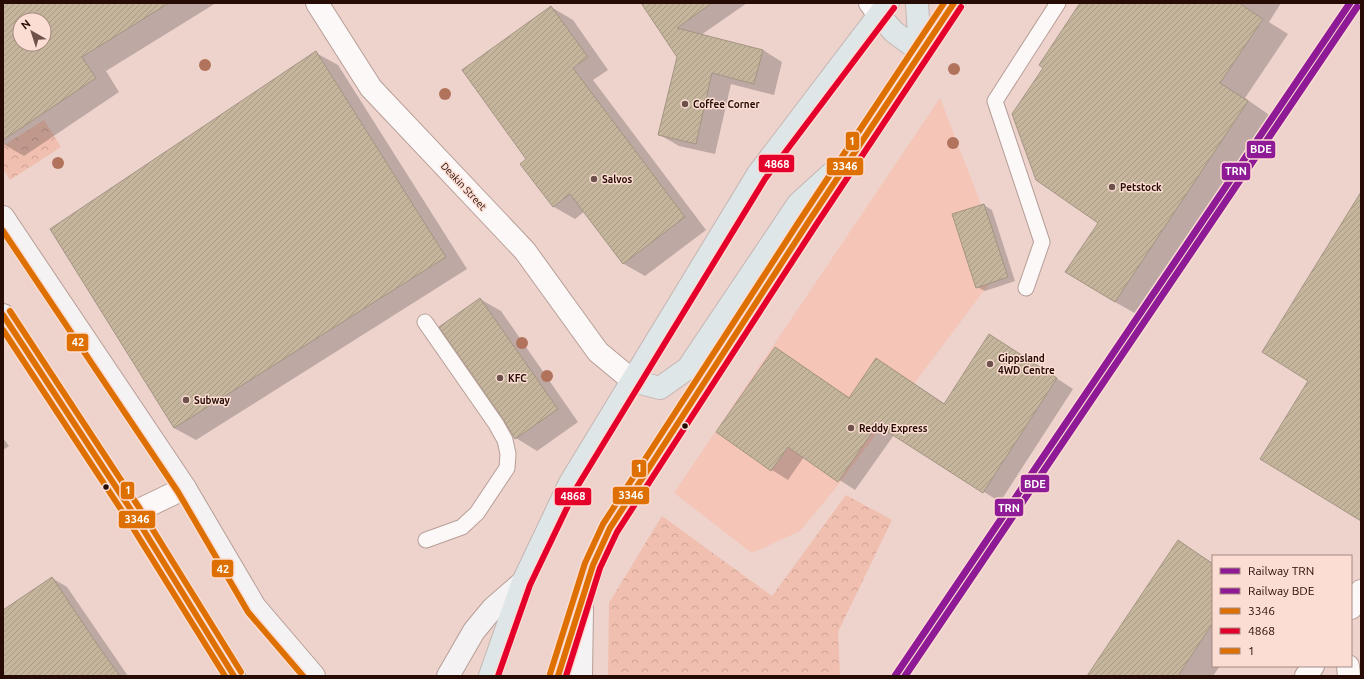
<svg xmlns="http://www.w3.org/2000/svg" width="1364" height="679" font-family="Ubuntu,sans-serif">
  <defs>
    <pattern id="forest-crowns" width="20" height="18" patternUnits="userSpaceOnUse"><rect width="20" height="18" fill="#f0bfaf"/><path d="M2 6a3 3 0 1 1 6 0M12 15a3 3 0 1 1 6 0" fill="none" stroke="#cea395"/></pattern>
    <pattern id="building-hatch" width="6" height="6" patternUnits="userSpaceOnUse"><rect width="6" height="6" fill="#c5b59c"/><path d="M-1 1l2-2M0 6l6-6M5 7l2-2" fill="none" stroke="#a99a85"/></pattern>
  </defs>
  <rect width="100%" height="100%" fill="#edd3cc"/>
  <path fill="#f5c5b7" d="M940 98 1004 264 835 489 800 531 752 553 674 493Z"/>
  <g fill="url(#forest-crowns)">
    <path d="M44 120 61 147 10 180 3 169V146Z"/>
    <path d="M846 495 892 520 838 632 840 676H608L609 603 662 516 772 596Z"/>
  </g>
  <g fill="#0003" fill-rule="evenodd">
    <path d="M3 3H216L106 71 119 92 24 156 3 144ZM20 20H44V44H20Z"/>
    <path d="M642 3H747L701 35 763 50 782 62 774 95 731 84 715 154 679 146 660 135 678 57Z"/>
    <path d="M1080 3H1281L1269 22 1288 34 1245 98 1272 117 1140 316 1115 302 1099 222 1044 67Z"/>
    <path d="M551 7 573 20 608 70 593 80 706 230 645 276 624 264 585 211 575 219 554 207 521 164 528 159Z"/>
    <path d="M316 53 338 65 467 269 196 440 174 428Z"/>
    <path d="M984 205 992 210 1015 281 985 291 977 287Z"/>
    <path d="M480 299 501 311 578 422 537 451 516 438Z"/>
    <path d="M1006 345 1073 389 1000 502 894 435 855 490 804 457 788 480 772 470 776 348 850 398 877 359 945 404Z"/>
    <path d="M3 438 9 446 3 450Z"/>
    <path d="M1178 542 1213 563V666H1220L1213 676H1088Z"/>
    <path d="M52 578 67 587 128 676H3V611Z"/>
  </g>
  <g fill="url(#building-hatch)" stroke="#a49584" fill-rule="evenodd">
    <path d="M3 3H169L82 57 96 78 3 140ZM20 20H44V44H20Z"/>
    <path d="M641 3H712L677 28 763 50 754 84 712 73 696 144 658 135 677 57Z"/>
    <path d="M1080 3H1239L1263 19 1220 83 1248 101 1115 302 1065 272 1098 223 1036 180 1012 114 1043 68 1039 65Z"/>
    <path d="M551 6 588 57 573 68 685 217 623 264 570 194 553 207 520 164 526 159 462 70Z"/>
    <path d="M316 51 446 257 174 428 50 229Z"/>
    <path d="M1361 192V521L1260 459 1308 381 1262 352Z"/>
    <path d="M984 204 1008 277 976 288 952 214Z"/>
    <path d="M480 298 558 409 515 439 503 419 439 327Z"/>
    <path d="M989 334 1057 378 983 493 877 425 838 482 788 447 771 471 716 432 775 347 849 398 876 358 944 404Z"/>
    <path d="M1178 540 1213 564V623L1178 676H1087Z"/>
    <path d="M52 577 99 647 120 676H3V610Z"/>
  </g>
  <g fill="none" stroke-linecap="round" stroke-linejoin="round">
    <g stroke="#b79e97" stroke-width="17">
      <g id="lane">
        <path d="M1026 288 1042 242 995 101 1058 3"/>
        <path d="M425 322 496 424 505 440 508 454 507 468 477 513 462 527 426 540"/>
      </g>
    </g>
    <g stroke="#b79e97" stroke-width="24">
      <g id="street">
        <path d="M317 3 371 88 525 251 598 352 633 381"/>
        <path d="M870 3 879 15"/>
        <path d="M133 513 185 488"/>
        <path d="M1351 608 1361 591"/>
        <path d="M1348 666 1349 676"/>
        <path d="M1306 676 1313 666"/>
      </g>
    </g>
    <g stroke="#b79e97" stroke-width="24">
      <g id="secondary">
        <path d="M3 217 185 488 255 607 314 676"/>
        <path d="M3 315 133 513 234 676"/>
        <path d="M448 676 474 631 493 608 523 582"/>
        <path d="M581 676 582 609"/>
      </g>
    </g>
    <g stroke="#c5b5b2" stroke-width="24">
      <g id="highway">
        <path d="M917 3 920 51"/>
        <path d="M879 15 894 32 920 51"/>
        <path d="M633 381 660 388 688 368 798 204 831 174"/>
        <path d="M490 676 523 582 570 483 758 174 888 3"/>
        <path d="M558 676 593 565 610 528 809 221 954 3"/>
      </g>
    </g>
    <use href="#lane" stroke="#fcf8f7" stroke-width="15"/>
    <use href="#street" stroke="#fcf8f7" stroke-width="22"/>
    <use href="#secondary" stroke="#f4f2f2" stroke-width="22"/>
    <use href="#highway" stroke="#dfe6e8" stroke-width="22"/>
    <g stroke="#fcddd3" stroke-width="9">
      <g id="bus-1">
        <path d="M3 315 133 513 234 676"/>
        <path d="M558 676 593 565 610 528 809 221 954 3"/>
      </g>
    </g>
    <g stroke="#fcddd3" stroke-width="9">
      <g id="bus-2">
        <path d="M498 676 530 585 577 487 765 179 894 8"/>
        <path d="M566 676 600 568 617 532 816 225 961 7"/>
      </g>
    </g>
    <g stroke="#fcddd3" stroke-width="9">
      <g id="bus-3">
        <path d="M10 311 140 509 241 672"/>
        <path d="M550 674 585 563 603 524 802 217 944 3"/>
      </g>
    </g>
    <g stroke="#fcddd3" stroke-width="9">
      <g id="bus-4">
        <path d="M3 231 178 492 248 612 303 676"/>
        <path d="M3 330 126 517 225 676"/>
      </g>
    </g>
    <use href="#bus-1" stroke="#de7001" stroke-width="6"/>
    <use href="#bus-2" stroke="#e4002b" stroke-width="6"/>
    <use href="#bus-3" stroke="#de7001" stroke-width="6"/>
    <use href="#bus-4" stroke="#de7001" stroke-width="6"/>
    <g stroke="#fcddd3" stroke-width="10">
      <path id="rail-1" d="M895 676 1350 3"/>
    </g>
    <g stroke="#fcddd3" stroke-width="10">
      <path id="rail-2" d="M905 676 1357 7"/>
    </g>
    <use href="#rail-1" stroke="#8f1a95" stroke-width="7"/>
    <use href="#rail-2" stroke="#8f1a95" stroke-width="7"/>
  </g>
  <g fill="#b2735c">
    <circle cx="205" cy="65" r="6"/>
    <circle cx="954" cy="69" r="6"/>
    <circle cx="445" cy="94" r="6"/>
    <circle cx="953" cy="143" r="6"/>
    <circle cx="58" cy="163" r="6"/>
    <circle cx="522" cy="343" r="6"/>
    <circle cx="547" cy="376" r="6"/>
  </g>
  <g fill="#6c524b" stroke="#fcddd3" stroke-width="1.5">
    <circle cx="685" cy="104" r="4"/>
    <circle cx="594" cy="179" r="4"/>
    <circle cx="1112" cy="187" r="4"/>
    <circle cx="990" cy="364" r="4"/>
    <circle cx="500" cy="378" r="4"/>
    <circle cx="186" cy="400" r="4"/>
    <circle cx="851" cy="428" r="4"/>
  </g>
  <g fill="#260c05" stroke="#fcddd3" stroke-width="1.5">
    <circle cx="685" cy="426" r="3.5"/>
    <circle cx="106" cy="487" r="3.5"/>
  </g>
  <g text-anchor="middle" stroke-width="3" stroke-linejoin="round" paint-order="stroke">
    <g font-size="10" font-weight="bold" fill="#260c05" stroke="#fcddd3" text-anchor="start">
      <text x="693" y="108">Coffee Corner</text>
      <text x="602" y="183">Salvos</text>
      <text x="1120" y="191">Petstock</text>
      <text x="998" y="362">Gippsland<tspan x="998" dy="12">4WD Centre</tspan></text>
      <text x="508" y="382">KFC</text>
      <text x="194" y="404">Subway</text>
      <text x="859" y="432">Reddy Express</text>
    </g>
    <g font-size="10" fill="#260c05" stroke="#fcddd3">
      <text transform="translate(464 186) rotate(47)" y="4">Deakin Street</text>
    </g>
  </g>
  <g stroke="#fcddd3" stroke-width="1.5">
    <rect x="845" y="131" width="15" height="20" rx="4" fill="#de7001"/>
    <rect x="1246" y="140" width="30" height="19" rx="4" fill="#8f1a95"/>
    <rect x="758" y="154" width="37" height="19" rx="4" fill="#e4002b"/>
    <rect x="826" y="157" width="38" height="19" rx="4" fill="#de7001"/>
    <rect x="1221" y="162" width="30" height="19" rx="4" fill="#8f1a95"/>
    <rect x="66" y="333" width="23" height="19" rx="4" fill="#de7001"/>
    <rect x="631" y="459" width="16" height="19" rx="4" fill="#de7001"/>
    <rect x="1020" y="474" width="30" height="19" rx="4" fill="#8f1a95"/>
    <rect x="120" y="481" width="15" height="19" rx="4" fill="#de7001"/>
    <rect x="612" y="486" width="38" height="19" rx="4" fill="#de7001"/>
    <rect x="554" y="487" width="38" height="19" rx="4" fill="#e4002b"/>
    <rect x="994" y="498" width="30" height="19" rx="4" fill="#8f1a95"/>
    <rect x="118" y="510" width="38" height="19" rx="4" fill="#de7001"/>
    <rect x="211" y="559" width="23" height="19" rx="4" fill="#de7001"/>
  </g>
  <g font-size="11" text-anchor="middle" font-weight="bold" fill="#fff">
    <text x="852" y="145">1</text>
    <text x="1261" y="153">BDE</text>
    <text x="777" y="168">4868</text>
    <text x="845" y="170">3346</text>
    <text x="1236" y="175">TRN</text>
    <text x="78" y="346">42</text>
    <text x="639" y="472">1</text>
    <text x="1035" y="488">BDE</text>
    <text x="128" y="494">1</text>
    <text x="631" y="499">3346</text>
    <text x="573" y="500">4868</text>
    <text x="1009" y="512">TRN</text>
    <text x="137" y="523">3346</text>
    <text x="223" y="573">42</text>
  </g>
  <rect width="1364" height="679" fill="none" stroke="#260c05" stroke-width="8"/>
  <rect x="1212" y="555" width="140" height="112" fill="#fcddd3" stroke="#a68981"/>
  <rect x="1220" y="568" width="20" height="6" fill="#8f1a95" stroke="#a68981"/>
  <text x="1248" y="575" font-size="12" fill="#260c05">Railway TRN</text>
  <rect x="1220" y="588" width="20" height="6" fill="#8f1a95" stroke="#a68981"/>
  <text x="1248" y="595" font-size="12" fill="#260c05">Railway BDE</text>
  <rect x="1220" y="608" width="20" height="6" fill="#de7001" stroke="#a68981"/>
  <text x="1248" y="615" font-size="12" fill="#260c05">3346</text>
  <rect x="1220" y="628" width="20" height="6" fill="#e4002b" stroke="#a68981"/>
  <text x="1248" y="635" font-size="12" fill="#260c05">4868</text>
  <rect x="1220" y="648" width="20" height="6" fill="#de7001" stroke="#a68981"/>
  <text x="1248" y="655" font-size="12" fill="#260c05">1</text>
  <g transform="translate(32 32) rotate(321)"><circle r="19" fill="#fcddd3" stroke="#a68981"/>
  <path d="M0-3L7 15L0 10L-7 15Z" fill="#6c524b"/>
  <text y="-6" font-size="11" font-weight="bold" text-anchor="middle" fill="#260c05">N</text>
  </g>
</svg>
